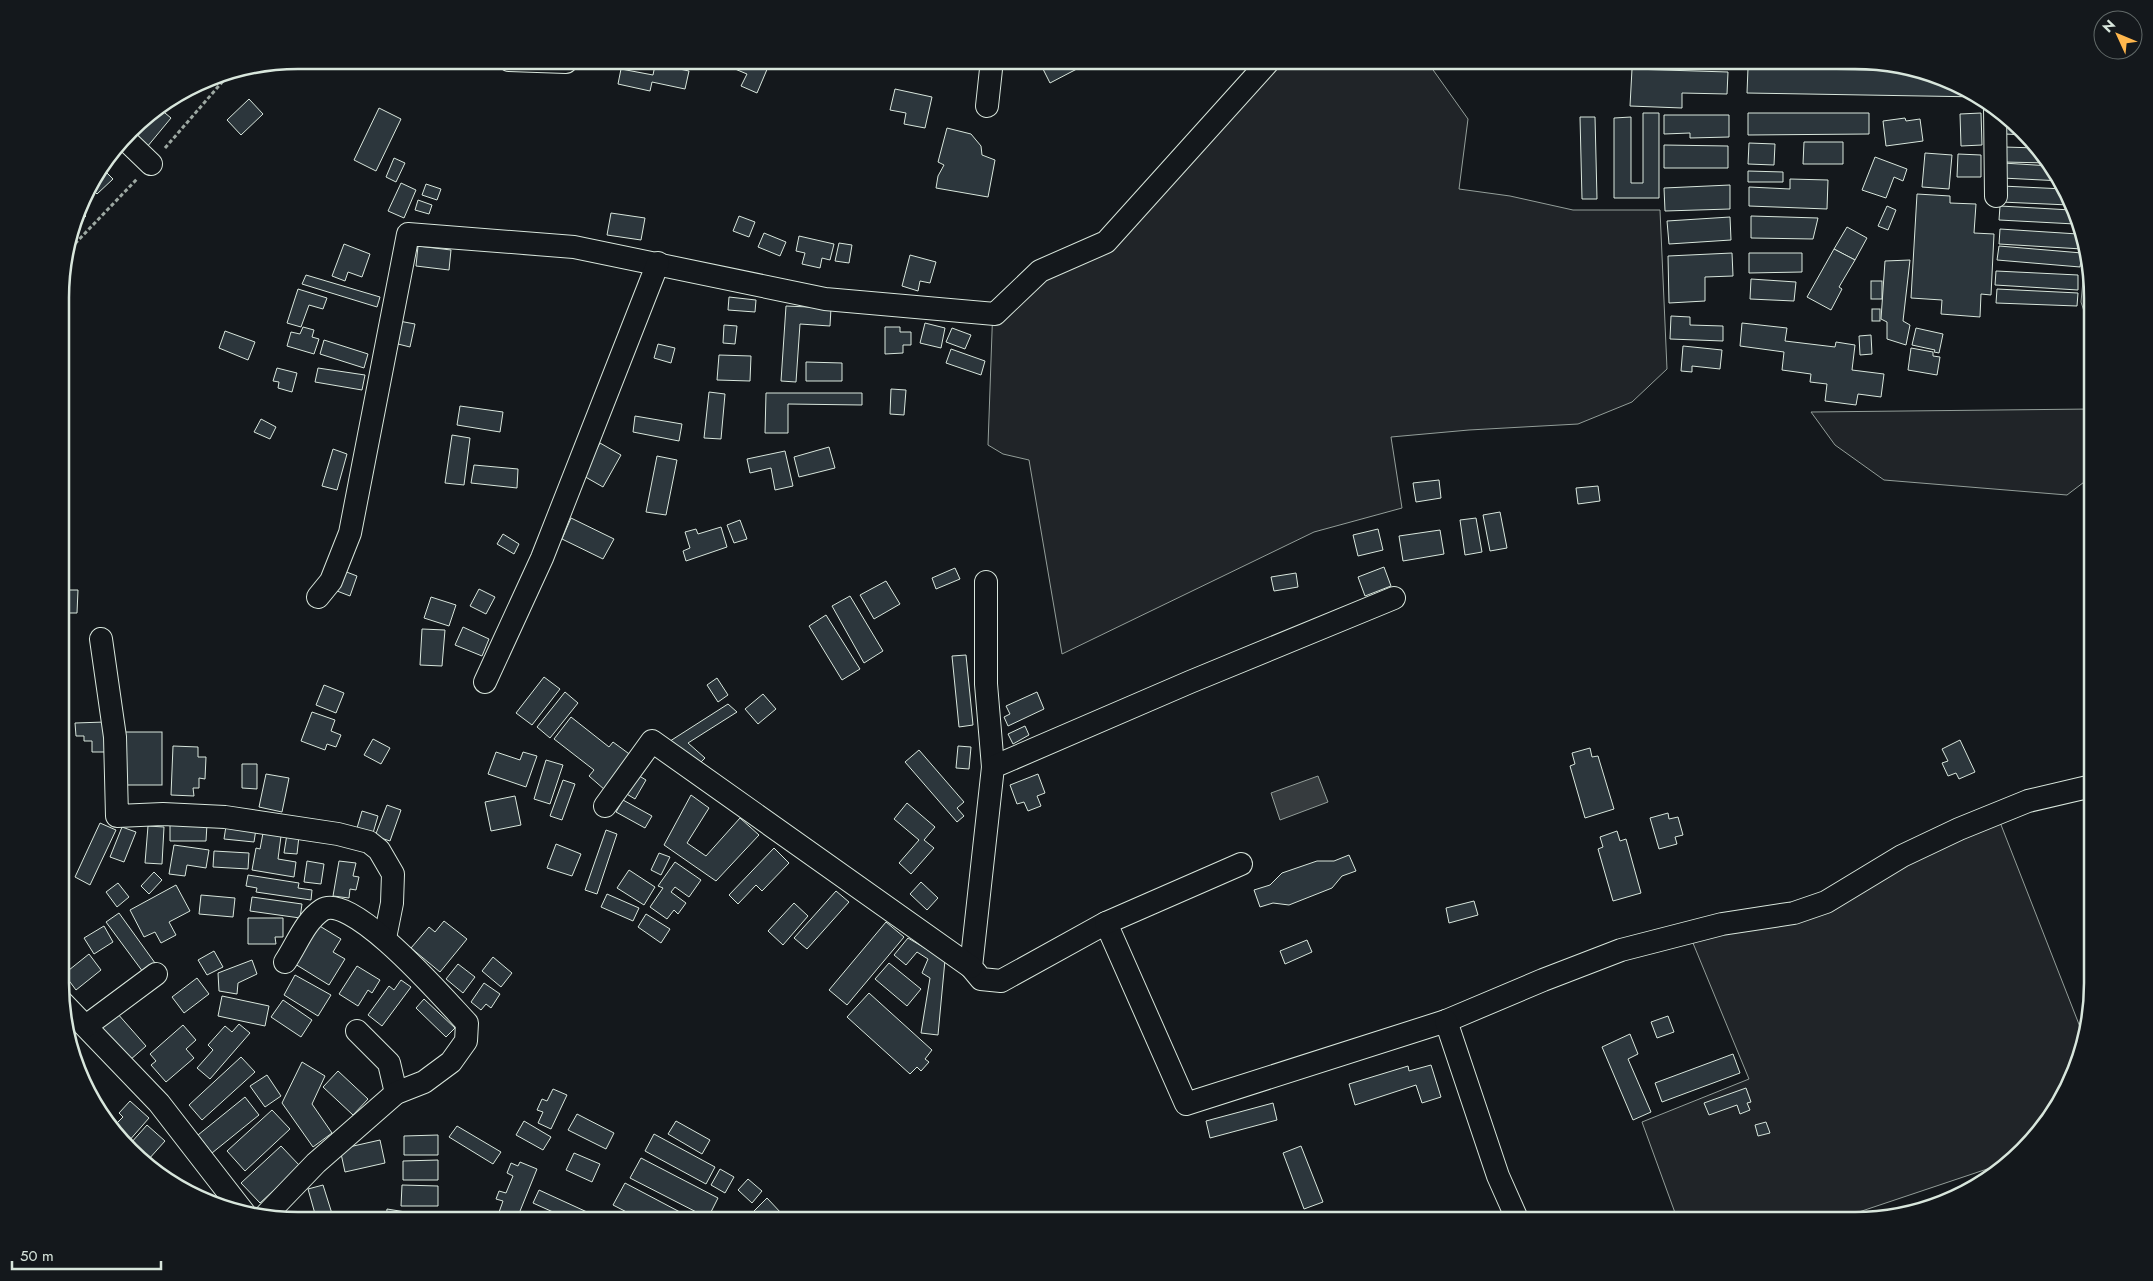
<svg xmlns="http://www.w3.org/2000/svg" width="2153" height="1281" font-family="Jost,sans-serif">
  <rect width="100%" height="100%" fill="#14181c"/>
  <g fill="#202428" stroke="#939e99">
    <path d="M1265 60H1426L1468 119 1459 189 1510 196 1573 210H1660L1667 369 1632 402 1578 424 1469 430 1391 437 1402 508 1314 532 1062 654 1029 460 1003 454 988 445 993 304 1103 235Z"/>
    <path d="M2085 259 2092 282V336L2081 302Z"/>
    <path d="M2092 409V476L2067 495 1884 480 1835 445 1811 412Z"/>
    <path d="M1996 812 2082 1032 2061 1103 2023 1152 2011 1161 1832 1221H1678L1642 1122 1749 1079 1688 931 1796 910Z"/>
  </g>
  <path fill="#363b3e" stroke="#939e99" d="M1318 776 1328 802 1280 820 1271 793Z"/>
  <g fill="#2c363c" stroke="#d8e6dc">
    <path d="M656 60 671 61 670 67 689 71 685 89 652 82 650 91 618 84 621 69 653 75Z"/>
    <path d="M739 60H771L757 93 741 86 747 74 735 69Z"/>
    <path d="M866 60H909L907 69Z"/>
    <path d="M1050 60H1094L1050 83 1041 65Z"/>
    <path d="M1465 60H1493L1491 63Z"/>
    <path d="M1503 60H1528L1514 65Z"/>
    <path d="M1626 60H1653V64H1625Z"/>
    <rect x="1663" y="60" width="65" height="2"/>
    <path d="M1833 60H1849V63Z"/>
    <path d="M1748 68 1924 71 1975 92 1981 97 1747 93Z"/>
    <path d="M1632 69 1728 72 1727 94 1682 93V108L1630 106Z"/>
    <path d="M895 89 932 97 925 128 904 124 906 113 890 110Z"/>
    <path d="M249 99 263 114 241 135 227 120Z"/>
    <path d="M159 108 171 118 147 147 130 133 143 118Z"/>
    <path d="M379 108 401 119 376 171 354 160Z"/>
    <path d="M1643 113H1659V198H1614V118L1631 117V183H1643Z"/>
    <path d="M1748 113H1869V134L1748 135Z"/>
    <path d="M1981 113 1982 145 1961 146 1960 114Z"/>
    <path d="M1664 115H1729V137L1690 138V133L1664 134Z"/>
    <path d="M1580 117H1595L1597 199H1582Z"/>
    <path d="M1905 118 1906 121 1920 119 1923 141 1886 146 1883 121Z"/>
    <path d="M2005 118H2009L2028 135 2004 134Z"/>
    <path d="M947 128 971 134 981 146 982 155 995 160 988 197 936 188 938 176 944 165 938 162Z"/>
    <path d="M1804 142H1843V164H1803Z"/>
    <path d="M1749 143 1775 144 1774 165 1748 164Z"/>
    <path d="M1664 145 1728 146V168H1664Z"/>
    <path d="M2004 147 2037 148 2049 163 2003 162Z"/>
    <path d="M1925 153 1952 155 1949 189 1922 187Z"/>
    <path d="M1958 154 1981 155V177H1957Z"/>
    <path d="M1875 157 1907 169 1903 181 1894 177 1886 198 1862 190Z"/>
    <path d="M394 158 405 163 396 182 386 177Z"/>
    <path d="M2003 163 2051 166 2062 181 2002 178Z"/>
    <path d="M103 169 113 179 97 194 89 186Z"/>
    <path d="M1748 171 1783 172V182H1748Z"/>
    <path d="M1790 179 1828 180 1827 209 1749 206V187L1790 189Z"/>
    <path d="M401 183 416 190 404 218 388 211Z"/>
    <path d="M426 184 441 189 437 200 422 195Z"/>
    <path d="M1730 185V209L1665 211 1664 188Z"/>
    <path d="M2002 186 2064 189 2069 205 2001 202Z"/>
    <path d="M1917 194 1950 196V203L1976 204 1974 233 1994 234 1991 295 1981 294 1980 317 1941 314 1942 300 1911 298Z"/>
    <path d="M418 200 432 205 429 214 415 210Z"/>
    <path d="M1887 206 1896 210 1888 230 1878 226Z"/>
    <path d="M2000 206 2071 210 2075 224 1999 220Z"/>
    <path d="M79 209 86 216 75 227H74Z"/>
    <path d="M611 213 645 218 641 240 607 235Z"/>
    <path d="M739 216 755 222 749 237 733 231Z"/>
    <path d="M1751 216 1818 218 1813 239 1751 238Z"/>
    <path d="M1730 217 1731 240 1669 244 1667 221Z"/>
    <path d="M1847 227 1867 238 1855 260 1834 249Z"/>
    <path d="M2000 229 2078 234 2082 249 1999 244Z"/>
    <path d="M764 233 786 242 780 256 758 247Z"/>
    <path d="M799 236 834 244 830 260 822 258 820 268 802 264 805 253 796 251Z"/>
    <path d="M839 243 852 245 849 263 835 261Z"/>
    <path d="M344 244 370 254 362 277 348 272 345 281 332 276Z"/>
    <path d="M418 246 451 250 449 270 416 266Z"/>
    <path d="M1999 246 2082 253 2080 267 1997 260Z"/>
    <path d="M1834 249 1855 260 1839 287 1842 289 1831 310 1807 297Z"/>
    <path d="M1732 253 1733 276 1705 277V301L1669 303 1668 256Z"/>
    <path d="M1749 253H1802V272L1749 273Z"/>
    <path d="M910 255 936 262 930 283 920 281 918 291 902 286Z"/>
    <path d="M1910 260 1903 321 1910 325 1906 345 1887 339V322L1881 319 1885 261Z"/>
    <path d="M1996 271 2078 275V290L1995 285Z"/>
    <path d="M306 275 380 297 377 307 302 284Z"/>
    <path d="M1751 279 1796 282 1794 301 1750 299Z"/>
    <rect x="1871" y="281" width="11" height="18"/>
    <path d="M298 289 327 298 323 309 309 305 301 327 287 323Z"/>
    <path d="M1997 289 2078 293 2077 306 1996 303Z"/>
    <path d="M729 297 756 300 755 312 728 310Z"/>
    <path d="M786 306 831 308 830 326 800 324 796 382 781 381Z"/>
    <rect x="1872" y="309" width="8" height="12"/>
    <path d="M1671 316 1690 317V325L1723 326V341L1670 339Z"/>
    <path d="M399 321 415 324 410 347 394 343Z"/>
    <path d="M925 323 945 328 941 348 920 343Z"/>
    <path d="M1742 323 1787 328 1785 341 1835 347 1836 342 1855 345 1852 370 1884 374 1881 397 1858 394 1856 405 1825 401 1827 384 1810 382 1811 374 1782 370 1784 352 1740 346Z"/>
    <path d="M724 325 737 326 735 344 723 343Z"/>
    <path d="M303 327 314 330 312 337 319 339 314 354 287 346 291 332 300 334Z"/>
    <path d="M885 327H900V332H911V345H903V353L885 354Z"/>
    <path d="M952 328 971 335 965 349 946 342Z"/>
    <path d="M1916 328 1943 334 1939 353 1934 352 1935 350 1912 345Z"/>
    <path d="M225 331 255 342 248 360 219 348Z"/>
    <path d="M1871 335 1872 354 1860 355 1859 336Z"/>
    <path d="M324 340 368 354 364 368 320 354Z"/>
    <path d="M658 344 675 348 671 363 654 358Z"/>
    <path d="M1683 346 1722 350 1720 369 1692 366V372L1681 371Z"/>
    <path d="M1911 348 1933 352V356L1940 357 1937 375 1908 370Z"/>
    <path d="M951 349 985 361 981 375 946 363Z"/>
    <path d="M719 355 751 356 750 381 717 380Z"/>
    <path d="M806 362 842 363V381H806Z"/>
    <path d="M277 368 297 373 292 392 278 388 279 382 273 381Z"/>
    <path d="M318 368 365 375 362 390 315 382Z"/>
    <path d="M891 389 906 390 904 415 890 414Z"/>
    <path d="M709 392 725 394 721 439 704 438Z"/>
    <path d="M766 393H862V405L788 404V433H765Z"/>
    <path d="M460 406 503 412 500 432 457 425Z"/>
    <path d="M635 416 682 424 679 441 633 432Z"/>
    <path d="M261 419 276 427 270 439 254 432Z"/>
    <path d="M452 435 470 438 464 485 445 483Z"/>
    <path d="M600 443 621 455 603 487 582 475Z"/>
    <path d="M829 447 835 468 799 477 794 457Z"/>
    <path d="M333 449 347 454 337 490 322 486Z"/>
    <path d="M785 451 793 486 775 490 771 468 750 473 747 459Z"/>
    <path d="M657 456 677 460 666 515 646 512Z"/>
    <path d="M474 465 518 469 517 488 471 483Z"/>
    <path d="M1439 480 1441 498 1416 502 1413 483Z"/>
    <path d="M1598 486 1600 501 1578 504 1576 488Z"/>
    <path d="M1500 512 1507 548 1490 551 1483 515Z"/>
    <path d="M571 518 614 539 603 559 562 539Z"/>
    <path d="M1476 518 1482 552 1465 555 1460 520Z"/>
    <path d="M740 520 747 539 734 543 727 525Z"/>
    <path d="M721 527 727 547 686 561 683 551 690 548 685 532 696 529 698 534Z"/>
    <path d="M1378 529 1383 550 1358 556 1353 535Z"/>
    <path d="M1440 530 1444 554 1403 561 1399 536Z"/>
    <path d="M503 534 519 544 514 554 497 544Z"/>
    <path d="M1384 567 1391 586 1365 596 1358 577Z"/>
    <path d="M955 568 960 579 936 589 932 578Z"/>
    <path d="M344 571 357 576 350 596 337 591Z"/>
    <path d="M1296 573 1298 587 1274 591 1271 577Z"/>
    <path d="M886 581 900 604 874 619 860 595Z"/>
    <path d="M479 589 495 597 486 614 470 606Z"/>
    <path d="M62 590H78L77 613H62Z"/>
    <path d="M850 596 883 651 864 663 832 606Z"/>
    <path d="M431 597 456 605 449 626 424 618Z"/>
    <path d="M826 615 860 669 842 680 809 626Z"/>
    <path d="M463 627 489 639 482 656 455 645Z"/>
    <path d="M422 629 445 630 442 666 420 665Z"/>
    <path d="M966 655 973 725 959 727 952 656Z"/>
    <path d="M544 677 560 689 532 725 516 713Z"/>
    <path d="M717 678 728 695 718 702 707 685Z"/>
    <path d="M324 685 344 693 336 713 316 705Z"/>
    <path d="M565 692 578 703 550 738 537 727Z"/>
    <path d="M1037 692 1044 709 1008 726 1004 717 1010 714 1006 706Z"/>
    <path d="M763 694 776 709 758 724 745 709Z"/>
    <path d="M728 704 737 712 688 743 705 758 696 767 667 743Z"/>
    <path d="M312 712 335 720 331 731 341 735 336 747 327 744 325 750 301 741Z"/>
    <path d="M571 717 609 747 613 742 632 756 605 790 589 776 594 770 554 739Z"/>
    <path d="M105 722 107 752H92V741H84V736H76L75 723Z"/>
    <path d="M1025 726 1029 735 1013 744 1008 734Z"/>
    <rect x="125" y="732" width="37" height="53"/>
    <path d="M373 739 390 748 381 764 364 755Z"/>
    <path d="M1960 740 1975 772 1959 779 1956 773 1948 776 1942 763 1948 761 1942 749Z"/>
    <path d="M173 746 198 747V757H206L205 779 199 778V788H193L194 796 171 795Z"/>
    <path d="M958 746 971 747 969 769 956 768Z"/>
    <path d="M1590 748 1592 757 1598 756 1614 809 1585 818 1570 766 1575 764 1572 753Z"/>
    <path d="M919 750 964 802 957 808 964 816 957 822 905 762Z"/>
    <path d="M496 752 520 760 523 752 537 756 526 787 488 774Z"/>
    <path d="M546 760 563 765 550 804 534 799Z"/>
    <path d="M242 764H257V789L242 788Z"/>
    <path d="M266 774 289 778 282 812 259 807Z"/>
    <path d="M636 774 646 780 635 799 625 793Z"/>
    <path d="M1038 774 1045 793 1037 796 1041 806 1028 811 1024 802 1017 804 1010 785Z"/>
    <path d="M563 780 575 784 562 820 550 816Z"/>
    <path d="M691 795 709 808 687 843 706 856 740 818 759 835 716 881 664 845Z"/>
    <path d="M515 796 521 825 491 831 485 802Z"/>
    <path d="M623 800 652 816 645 828 616 812Z"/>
    <path d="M907 803 935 827 924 840 934 848 911 874 899 863 919 840 894 819Z"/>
    <path d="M387 805 401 810 390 841 375 836Z"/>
    <path d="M362 811 378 816 373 833 357 828Z"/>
    <path d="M1668 813 1669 819 1678 817 1683 835 1675 837 1677 844 1659 849 1650 818Z"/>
    <path d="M100 823 116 830 90 885 75 877Z"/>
    <path d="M170 824H207L206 841H170Z"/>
    <path d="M148 826 164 827 162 864 145 863Z"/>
    <path d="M226 826 256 829 254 842 224 839Z"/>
    <path d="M122 827 136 832 124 862 110 857Z"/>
    <path d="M606 830 617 834 597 894 585 890Z"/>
    <path d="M1617 831 1620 841 1626 839 1641 893 1613 901 1598 849 1603 847 1600 837Z"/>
    <path d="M263 833 281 836 278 859 296 862 294 877 252 870 256 848 260 849Z"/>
    <path d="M287 834 299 836 297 854 284 853Z"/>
    <path d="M556 844 581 854 572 876 547 868Z"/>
    <path d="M174 845 209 850 206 868 187 865 185 876 169 874Z"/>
    <path d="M774 848 789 863 762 891 756 885 738 904 729 895Z"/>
    <path d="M214 851 249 853 248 869 213 867Z"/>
    <path d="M659 853 670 857 661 875 651 870Z"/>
    <path d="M1349 855 1356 871 1342 876 1332 888 1289 905 1273 903 1260 907 1254 890 1270 885 1282 873 1317 861H1334Z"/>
    <path d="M307 861 324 864 321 884 304 882Z"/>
    <path d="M339 861 356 863 353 876 359 877 356 890 350 889 349 898 333 896Z"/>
    <path d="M675 862 701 880 689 897 675 887 671 892 686 903 678 914 674 910 667 919 650 907 663 888 658 886Z"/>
    <path d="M629 870 655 887 644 905 617 888Z"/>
    <path d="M154 872 162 880 149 894 141 886Z"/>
    <path d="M248 875 299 883 298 888 312 890 311 900 256 892 257 888 246 886Z"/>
    <path d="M921 882 938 898 927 910 910 894Z"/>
    <path d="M118 883 129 897 117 907 106 892Z"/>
    <path d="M176 885 190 911 169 922 176 935 161 943 155 932 144 937 130 910Z"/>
    <path d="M836 891 849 902 807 949 794 938Z"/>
    <path d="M607 894 639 908 633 921 601 907Z"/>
    <path d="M201 895 235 898 233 917 199 914Z"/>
    <path d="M252 897 302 904 300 918 250 911Z"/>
    <path d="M1474 901 1478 915 1449 923 1446 908Z"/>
    <path d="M794 903 808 916 783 945 768 931Z"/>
    <path d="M119 913 155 963 143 972 106 922Z"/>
    <path d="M646 914 670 929 661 943 638 927Z"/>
    <path d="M248 918H283V937H275L276 944H248Z"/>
    <path d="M444 921 467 939 440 972 411 948 429 927 435 932Z"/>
    <path d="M886 922 904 937 847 1005 829 990Z"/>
    <path d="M318 925 341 939 333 952 345 959 329 985 295 964Z"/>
    <path d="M104 926 113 942 94 954 84 938Z"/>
    <path d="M908 938 945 960 938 1035 921 1033 930 978 922 973 928 959 917 952 906 965 894 955Z"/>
    <path d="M1307 940 1312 952 1285 964 1280 951Z"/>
    <path d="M214 951 223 967 207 975 198 960Z"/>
    <path d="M89 954 101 970 76 990 64 974Z"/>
    <path d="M493 957 512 973 501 987 482 971Z"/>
    <path d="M252 960 257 974 238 983 237 994 219 991 218 973Z"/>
    <path d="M889 963 921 989 907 1006 875 979Z"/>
    <path d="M458 964 475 977 463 993 446 979Z"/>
    <path d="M357 966 380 980 372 993 368 990 358 1006 339 994Z"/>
    <path d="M295 975 331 995 318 1016 284 995Z"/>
    <path d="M197 978 209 994 184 1013 172 997Z"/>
    <path d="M401 980 411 987 382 1026 368 1015 389 986 394 990Z"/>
    <path d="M484 983 500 994 491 1008 486 1004 481 1010 471 1002Z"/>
    <path d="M869 993 932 1050 925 1059 929 1062 921 1071 917 1067 910 1074 847 1017Z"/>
    <path d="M222 996 269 1006 265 1026 218 1016Z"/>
    <path d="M424 999 455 1028 446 1037 416 1008Z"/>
    <path d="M283 1000 312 1020 301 1037 271 1017Z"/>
    <path d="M117 1013 146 1046 130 1060 101 1027Z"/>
    <path d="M1668 1016 1674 1032 1657 1038 1651 1022Z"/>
    <path d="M239 1024 250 1033 210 1079 197 1068 213 1050 208 1045 225 1026 232 1032Z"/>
    <path d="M183 1025 196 1040 186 1049 194 1058 166 1082 151 1065 156 1061 150 1054Z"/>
    <path d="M1630 1034 1638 1054 1628 1059 1651 1112 1633 1120 1602 1047Z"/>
    <path d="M1733 1054 1740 1073 1662 1102 1655 1083Z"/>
    <path d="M241 1057 255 1072 202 1120 189 1105Z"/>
    <path d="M302 1062 325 1076 312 1104 332 1133 313 1147 282 1103Z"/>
    <path d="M1431 1065 1441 1097 1422 1103 1416 1085 1355 1105 1349 1084 1408 1066 1409 1071Z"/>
    <path d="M338 1071 368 1099 353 1115 323 1087Z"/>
    <path d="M267 1075 281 1096 265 1107 250 1086Z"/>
    <path d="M1746 1088 1751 1102 1747 1103 1750 1110 1740 1114 1737 1105 1709 1115 1704 1103Z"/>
    <path d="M553 1089 567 1095 551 1129 538 1123 543 1112 537 1110 542 1099 547 1101Z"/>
    <path d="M245 1097 259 1115 212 1153 198 1135Z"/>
    <path d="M130 1101 149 1118 128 1142 113 1127 123 1117 119 1113Z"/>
    <path d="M1273 1103 1277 1120 1210 1138 1206 1121Z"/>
    <path d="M272 1110 290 1129 245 1171 227 1151Z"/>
    <path d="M577 1114 614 1133 606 1149 568 1130Z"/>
    <path d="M524 1121 551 1137 543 1150 516 1135Z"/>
    <path d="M676 1121 710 1140 702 1154 668 1134Z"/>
    <path d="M1766 1122 1770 1133 1758 1136 1755 1125Z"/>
    <path d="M147 1125 165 1141 148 1160 130 1144Z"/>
    <path d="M457 1126 501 1152 493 1164 449 1137Z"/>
    <path d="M654 1134 715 1167 706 1184 645 1151Z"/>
    <path d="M438 1135V1155H404V1136Z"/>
    <path d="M380 1140 385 1163 345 1172 340 1149Z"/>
    <path d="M281 1146 300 1166 260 1203 241 1183Z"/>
    <path d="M1301 1146 1323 1202 1304 1209 1283 1153Z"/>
    <path d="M574 1153 600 1164 592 1182 566 1170Z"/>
    <path d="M641 1158 718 1198 708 1218 630 1178Z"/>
    <path d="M438 1160V1180H403V1161Z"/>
    <path d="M520 1162 537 1169 516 1221H487L491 1212 498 1215 503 1201 496 1199 499 1191 506 1193 513 1176 507 1173 511 1163 518 1166Z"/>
    <path d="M720 1169 734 1177 725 1193 711 1185Z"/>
    <path d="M748 1179 762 1191 752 1203 738 1190Z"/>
    <path d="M625 1183 697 1221H644L613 1205Z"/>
    <path d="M323 1185 334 1220 331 1221H317L308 1189Z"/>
    <path d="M402 1185 438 1186V1206H401Z"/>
    <path d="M539 1190 587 1212 583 1221H573L533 1203Z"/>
    <path d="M767 1198 782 1214 776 1221H760L752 1213Z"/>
    <path d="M387 1209 437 1217V1221H386Z"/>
    <path d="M1670 1213 1673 1221H1649V1219Z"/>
    <path d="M527 1214 539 1220 538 1221H524Z"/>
    <path d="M883 1218 902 1221H883Z"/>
  </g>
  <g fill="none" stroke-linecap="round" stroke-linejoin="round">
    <g stroke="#d8e6dc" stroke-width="24">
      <g id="minor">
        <path d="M509 60 566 62"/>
        <path d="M987 106 992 60"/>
        <path d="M1995 107 1996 196"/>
        <path d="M125 139 151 164"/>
        <path d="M986 582V684L993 767"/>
        <path d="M318 597 331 581 350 533 408 234 574 247 825 299 995 314 1040 271 1106 242 1270 60"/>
        <path d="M1394 598 1190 682 993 767 971 967 981 979 1001 981 1106 923 1186 1104 1446 1021 1543 980 1621 950 1722 924 1794 913 1826 902 1902 856 1959 829 2028 801 2092 786"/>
        <path d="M101 639 115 737 117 816 163 814 225 817 338 834 369 842 379 850 393 874 392 903 385 938"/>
        <path d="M485 682 542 558 658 263"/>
        <path d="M605 806 652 741 971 967"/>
        <path d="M1106 923 1241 864"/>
        <path d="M62 1002 159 1103 245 1214"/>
        <path d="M1446 1021 1498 1176 1518 1221"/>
        <path d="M86 1026 156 974"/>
        <path d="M357 1031 389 1063 396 1093"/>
        <path d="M264 1217 316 1163 396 1093 424 1082 451 1062 466 1041 467 1023C447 1002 352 891 322 910 305 921 296 946 285 962"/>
      </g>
    </g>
    <g stroke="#9da8a2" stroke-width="3" stroke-dasharray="4 2.5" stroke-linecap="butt">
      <path d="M165 148 230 73"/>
      <path d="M66 253 137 179"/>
    </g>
    <use href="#minor" stroke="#14181c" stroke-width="22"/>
  </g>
  <path d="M0 0H2153V1281H0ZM298 69H1855A229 229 0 0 1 2084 298V983A229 229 0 0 1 1855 1212H298A229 229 0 0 1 69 983V298A229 229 0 0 1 298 69Z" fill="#14181c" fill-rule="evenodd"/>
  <path fill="none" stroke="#d8e6dc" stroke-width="2.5" d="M298 69H1855A229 229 0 0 1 2084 298V983A229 229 0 0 1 1855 1212H298A229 229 0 0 1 69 983V298A229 229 0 0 1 298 69Z"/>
  <g transform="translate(2118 35) rotate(314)"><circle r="24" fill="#14181c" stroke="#626a69"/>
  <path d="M0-4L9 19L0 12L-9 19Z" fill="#ffb74d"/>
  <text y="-8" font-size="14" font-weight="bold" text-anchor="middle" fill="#d8e6dc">N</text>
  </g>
  <path d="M12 1261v8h149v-8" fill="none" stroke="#d8e6dc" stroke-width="2.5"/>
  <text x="20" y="1261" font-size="15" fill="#d8e6dc" stroke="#14181c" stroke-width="4" paint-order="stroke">50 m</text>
</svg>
